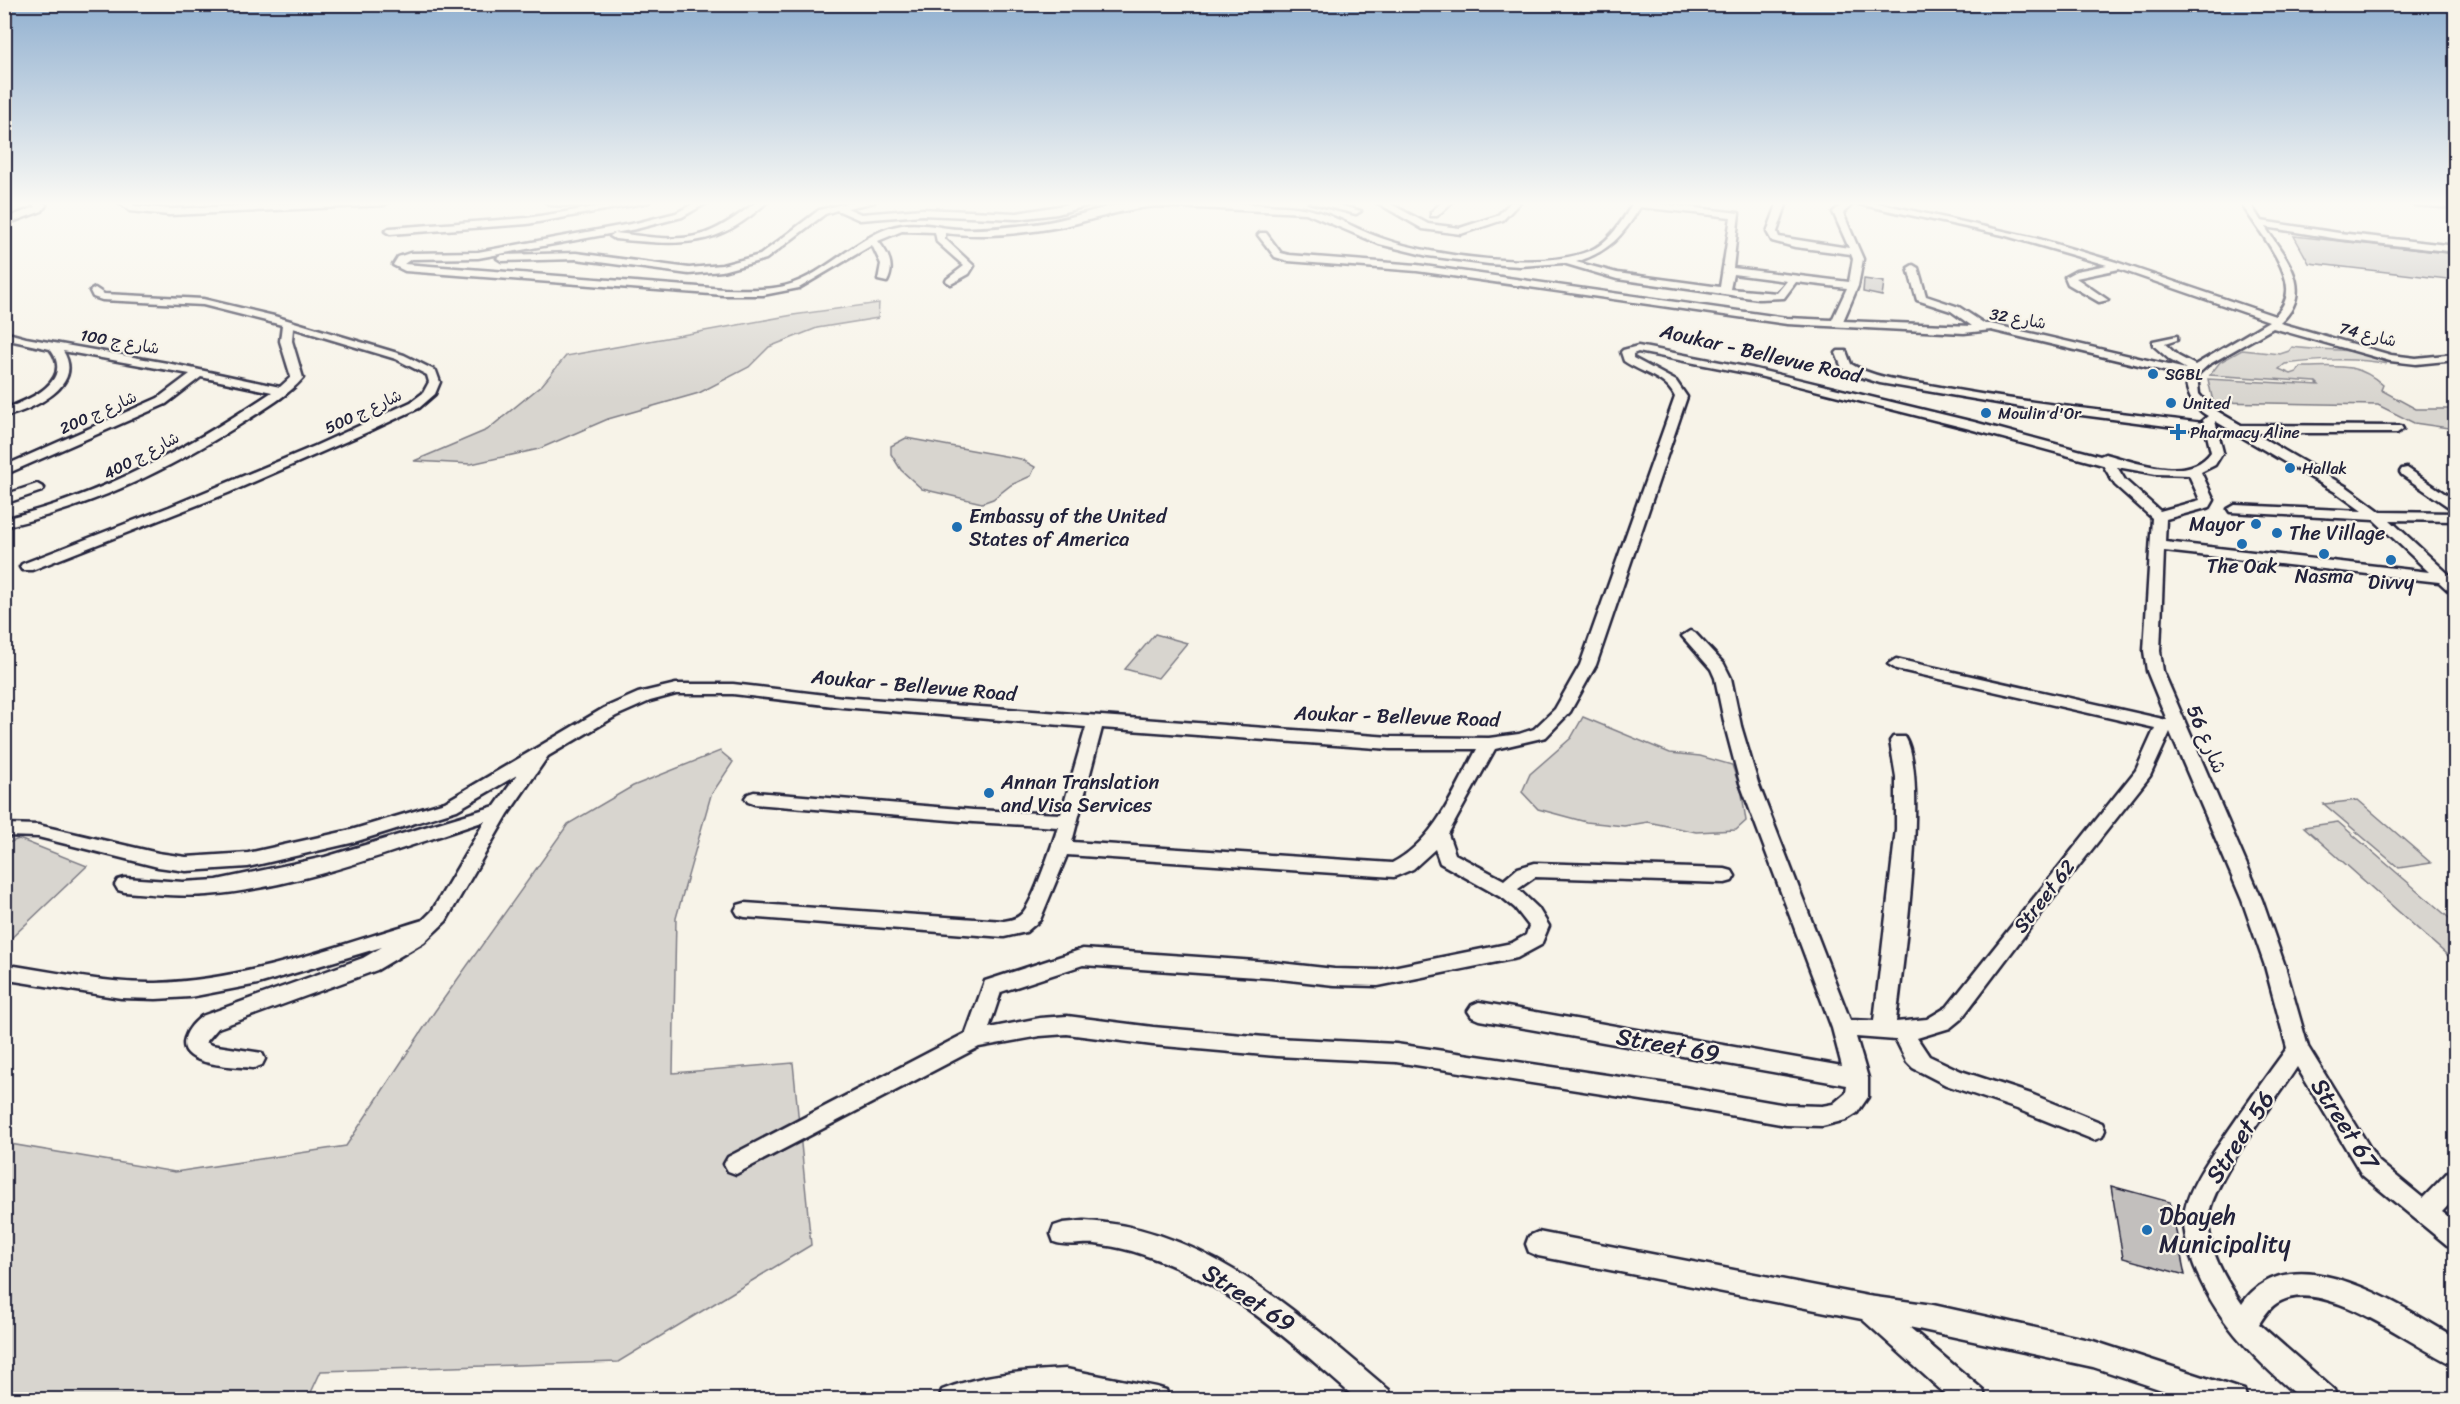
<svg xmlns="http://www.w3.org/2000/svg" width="2460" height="1404" font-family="Sriracha,'Playpen Sans Arabic',sans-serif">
  <rect width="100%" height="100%" fill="#f7f3e8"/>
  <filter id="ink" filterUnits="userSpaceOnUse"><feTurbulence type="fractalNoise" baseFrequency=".0167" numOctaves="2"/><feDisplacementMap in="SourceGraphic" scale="12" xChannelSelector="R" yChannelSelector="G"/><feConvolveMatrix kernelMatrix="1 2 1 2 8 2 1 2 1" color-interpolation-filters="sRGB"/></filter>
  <g filter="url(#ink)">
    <g fill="#d8d5cf" stroke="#7d7c85" stroke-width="1.5">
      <path d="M879 303 878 318 817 328 769 347 749 367 699 393 608 419 539 449 471 464 414 461 487 430 542 385 566 356 793 315Z"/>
      <path d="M2292 347C2324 352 2358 345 2387 364 2352 357 2319 360 2285 364L2279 369 2291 374 2297 372 2300 367C2333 367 2357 361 2383 385L2381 390 2416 409H2455V429L2414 423 2378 405 2213 402 2208 379 2319 385 2316 382 2210 375 2220 362 2242 350 2280 354 2289 351Z"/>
      <path d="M906 438 1021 459 1035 467 1031 476 1011 485 993 499 982 503 922 489 901 470 891 454V446Z"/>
      <path d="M1155 634 1187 643 1158 678 1125 669Z"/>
      <path d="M1583 717 1670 753 1700 756 1732 765 1742 794 1746 821 1736 830 1696 832 1648 822 1624 826 1586 822 1538 809 1522 792 1530 774 1571 738Z"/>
      <path d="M720 751 733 762 711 795 676 918 673 1073 793 1063 811 1245 618 1362 321 1371 308 1399H5L4 1143 175 1172 346 1146 435 1011 568 824 633 786Z"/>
      <path d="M2358 800 2431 863 2399 868 2324 804Z"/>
      <path d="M2338 822 2455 923V962L2304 827Z"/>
      <path d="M19 839 87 866 5 944V844Z"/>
    </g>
    <g fill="#c2bfbd" stroke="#22223b" stroke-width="1.5">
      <path d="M2294 236 2456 254V280L2309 263Z"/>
      <path d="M1864 279 1884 282 1882 296 1863 292Z"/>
      <path d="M2111 1186 2170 1202 2185 1275 2123 1258Z"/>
    </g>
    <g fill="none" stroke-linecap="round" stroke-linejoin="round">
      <g stroke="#22223b" stroke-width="5">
        <g id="minor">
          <path d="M31 202H42L46 205 42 211 4 225V219L35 207Z"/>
          <path d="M119 202H129L135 206 169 209 322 202H388L384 205 169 215 130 211Z"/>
          <path d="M546 202H601L602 203 597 206 550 205Z"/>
          <path d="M627 202H649L527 224 390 234 385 231 390 228 527 218Z"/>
          <path d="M697 202H708L682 217 636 229 478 258 411 259 404 264 724 289C746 289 770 291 791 284 829 272 862 231 902 225 921 222 940 228 959 229 981 230 1005 227 1027 225 1065 222 1099 206 1135 202 1180 197 1238 204 1284 206 1328 208 1345 226 1384 239 1432 256 1541 271 1589 251 1609 243 1623 221 1633 202H1645L1739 213 1733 268 1849 282 1853 259 1851 254 1795 247 1772 241 1767 232 1778 202H1787L1777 232 1779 237 1849 248 1833 212 1845 202H1873L2035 238 2116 262 2275 316C2281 309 2287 301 2287 291 2289 266 2254 224 2240 202H2249L2261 221 2339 233 2456 246V252L2339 239 2265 227C2286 259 2316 290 2280 323L2391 355 2416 358 2456 354V360L2416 364 2390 361 2273 328 2208 365 2197 375 2199 394 2210 407 2241 425 2401 426 2403 429 2397 433H2254L2347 487 2381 512 2456 513V521L2390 520 2456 581V594L2451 593 2439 582 2164 551 2160 651 2163 671 2262 900 2285 966 2308 1047 2378 1161 2423 1198 2448 1172 2456 1170V1197L2442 1212 2456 1222V1248L2447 1245 2362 1175 2297 1067C2277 1098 2211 1183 2209 1216 2206 1248 2225 1279 2242 1304 2292 1231 2402 1307 2456 1338V1366C2412 1348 2325 1274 2277 1303 2269 1308 2264 1316 2259 1324L2334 1390 2337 1400H2302C2254 1359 2210 1316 2190 1254 2186 1240 2182 1224 2185 1209 2192 1180 2213 1154 2229 1130 2248 1102 2267 1075 2287 1048L2265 966 2242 900 2170 732 2150 776 2036 920 1961 1019 1950 1028 1917 1038 1929 1056 1961 1071 2031 1094 2102 1123 2105 1130 2102 1137 2094 1140 2017 1109 1946 1085 1913 1068 1907 1062 1896 1040 1856 1037 1868 1078V1097L1857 1113 1846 1120 1822 1126 1786 1125 1667 1104 1396 1062 1276 1056 1153 1045 1067 1034 1040 1036 979 1047 736 1174 728 1171 724 1164 728 1157 966 1033 985 981 1083 949 1271 962 1334 969 1378 970 1512 943 1526 935 1529 926 1515 908 1504 899 1440 863 1435 849 1413 869 1394 877 1067 855 1040 920 1026 932 1004 937 745 917 738 915 735 910 738 905 745 903 1004 921C1012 920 1019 918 1024 911 1035 897 1052 845 1058 827L973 822 754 804 748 802 745 798 748 794 754 792 973 810 1061 814 1086 727 842 707 733 694H676L650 701 616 716 548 756 508 814 446 921 424 942 377 970 218 1028 206 1042 211 1045 262 1053 265 1059 262 1065 254 1068C238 1066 176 1067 185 1038 188 1028 195 1022 202 1016L363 958 382 947 258 984 190 997 156 999 121 998 8 980 5 974 8 968 15 966C61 973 109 984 156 983 248 980 336 946 423 920L432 911 485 821C395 850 302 887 207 895 180 897 152 894 125 892L118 890 115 885 118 880 125 878 183 882 217 880 325 857 495 806 517 775 457 810 351 843 248 867 186 871 158 867 38 837 4 836V824L38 825 158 853 186 857 248 853 351 830 445 802 604 708 638 693 676 684H733L842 697 1390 737 1489 738 1519 734 1534 729 1555 709 1580 665 1675 397C1666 377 1641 373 1624 361L1621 352 1623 350 1638 346 1751 368 1974 422 2100 456 2105 454C2133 461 2189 484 2211 452L2206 431 2027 408 1880 383 1858 376 1842 368 1836 353 1838 351H1846L1851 364C1876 379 1907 381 1935 386 2024 403 2114 412 2204 423L2203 420 2208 416C2192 407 2187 394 2185 376L1991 330 1964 333 1787 324 1417 271 1288 261 1275 257 1258 235 1260 233H1266L1281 253 1289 255 1417 265 1787 318 1832 320 1847 288 1796 282 1784 298 1759 299 1617 279 1563 263 1520 266 1489 264 1428 256 1379 244 1306 213 1155 206C1124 209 1095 219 1065 226 1028 233 983 238 945 233V239L974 266 969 274 951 284 946 281 947 279 964 266 937 242 935 232 902 231 878 241C889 254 895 267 887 282L878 280 881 264 872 245 799 288 763 295H724L405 271 393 265 398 257 410 253 478 252 636 223 676 213ZM1854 203 2003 235 2107 265 2076 271 2065 277 2068 284 2099 302 2108 300 2076 278 2119 269 2269 321 2195 365 2178 356 2165 344 2177 340V336L2153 341V345L2170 360 2186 369 1991 324H1985L1959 307 1926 296 1918 268 1913 265 1908 268 1917 300 1951 311 1972 326 1843 321 1858 286 1863 259 1843 213ZM1640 207 1731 217 1720 287 1617 273 1576 262C1608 252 1623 236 1640 207ZM1733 274 1787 281 1777 293 1730 289ZM1638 352 1751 374 1966 428 2103 465 2115 485 2152 518 2144 651 2147 671 2167 720 1896 659 1888 664 1896 669 2155 728 2136 770 1947 1007 1927 1019 1896 1022C1902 970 1930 776 1905 737H1893L1890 741 1896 777V829L1874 1021 1850 1020 1758 783 1741 726 1731 678 1724 664 1695 633 1690 631 1682 636 1711 669 1715 678 1725 726 1740 783 1832 1028 1842 1066 1479 1002 1472 1005 1468 1011 1472 1017 1479 1020 1847 1085 1846 1093 1833 1104 1822 1106 1786 1105 1667 1084 1396 1044 1276 1038 1153 1027 1067 1016 1040 1018 989 1028 1001 992 1083 965 1271 978 1334 985 1378 986 1517 958 1541 945 1549 926 1538 908 1518 889 1535 877 1725 883 1732 881 1735 876 1732 871 1725 869 1535 863 1518 868 1504 880 1455 854 1448 834 1495 749 1546 737 1570 712 1596 665 1687 397 1676 381 1633 358V354ZM2215 421 2337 493 2362 511 2235 505 2228 509 2230 512 2374 520 2429 572 2165 542 2166 519 2210 507 2214 500 2201 472 2215 465 2223 452ZM2117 467 2156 474 2189 475 2200 500 2160 511 2125 480ZM1102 728 1390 749H1477C1455 789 1435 841 1392 863L1072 842Z"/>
          <path d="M757 202H767C716 250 679 245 615 239L610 236 615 233C647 236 682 245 713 230 729 223 742 212 757 202Z"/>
          <path d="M851 202H875L847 208 861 214 922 209 1017 213 1083 202H1100L1057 214 1017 219 922 215 860 220 837 210 825 214 766 259 722 271 689 274 576 259 502 261 497 258 502 255 576 253 689 268 722 265 760 255 819 210Z"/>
          <path d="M1309 202H1327L1361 211 1356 214Z"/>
          <path d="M1376 202H1387L1428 224 1460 228 1497 216 1511 202H1520L1503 220 1461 234 1423 229Z"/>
          <path d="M1442 202H1452L1437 216H1431V212Z"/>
          <path d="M2410 202H2456V208L2414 205Z"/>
          <path d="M95 288 104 294 203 299 274 316 404 355 436 371 440 382 435 394 419 408 372 430 228 493 32 570H22L20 567 22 564 169 507 315 446 411 402 423 393 429 382 427 375 396 359 293 328 292 341 303 378C288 396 264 409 244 422 167 471 93 506 4 527V519C103 495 188 448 272 392L201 377 166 404 4 475V466L158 398 190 374 63 351C86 387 30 410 4 417V409C29 400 75 381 50 349L4 339V332L26 338 167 363 280 387 291 377 280 341 282 325 203 305 102 300 93 297 90 291Z"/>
          <path d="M2407 468 2456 501V512L2402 475 2400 472 2402 469Z"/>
          <path d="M37 484 44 488 42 491 4 504V495Z"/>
          <path d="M1084 1221C1206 1226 1301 1316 1389 1390L1392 1400H1358C1292 1343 1228 1282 1144 1255 1128 1249 1111 1246 1095 1244 1081 1243 1067 1247 1054 1242L1051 1234 1054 1226 1063 1223Z"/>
          <path d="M1538 1232 1868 1296 1933 1305 2001 1320 2093 1341 2234 1387 2244 1390 2247 1400H2192L2093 1367 1909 1327 1983 1390 1986 1400H1952L1862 1319 1538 1256 1529 1252 1526 1244 1529 1236Z"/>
          <path d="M1066 1369 1156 1387 1166 1390 1169 1400H1087L1066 1395 1003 1400H939L942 1390C982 1374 1024 1371 1066 1369Z"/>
        </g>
      </g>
      <g stroke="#22223b" stroke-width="4">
        <path id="highway" d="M2449 202H2456V207Z"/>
      </g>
      <use href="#minor" fill="#f7f3e8" fill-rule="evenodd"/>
      <use href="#highway" fill="#f7f3e8" fill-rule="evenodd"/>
    </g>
  </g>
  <linearGradient id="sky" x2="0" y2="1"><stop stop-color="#91b0d0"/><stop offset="0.51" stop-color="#fbfaf5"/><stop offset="1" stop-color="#fbfaf5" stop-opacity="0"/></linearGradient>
  <rect width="2460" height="399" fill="url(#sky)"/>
  <g fill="#1f6fb2" stroke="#f7f3e8" stroke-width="2">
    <circle cx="2153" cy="374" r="6"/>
    <circle cx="2171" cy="403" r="6"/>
    <circle cx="1986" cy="413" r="6"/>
    <path d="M2175 423h6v6h6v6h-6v6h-6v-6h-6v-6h6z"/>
    <circle cx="2290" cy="468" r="6"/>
    <circle cx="2256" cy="524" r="6"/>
    <circle cx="957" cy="527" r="6"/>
    <circle cx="2277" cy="533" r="6"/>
    <circle cx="2242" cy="544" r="6"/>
    <circle cx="2324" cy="554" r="6"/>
    <circle cx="2391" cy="560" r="6"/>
    <circle cx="989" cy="793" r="6"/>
    <circle cx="2147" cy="1230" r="6"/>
  </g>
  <g text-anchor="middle" stroke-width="4.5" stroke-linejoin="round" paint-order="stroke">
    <g font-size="16" fill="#22223b" stroke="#f7f3e8">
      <text transform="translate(2018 318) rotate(10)" y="6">شارع 32</text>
      <text transform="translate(2368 334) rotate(14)" y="6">شارع 74</text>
      <text transform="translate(120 341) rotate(10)" y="6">شارع ج 100</text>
      <text transform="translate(363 411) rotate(-25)" y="6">شارع ج 500</text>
      <text transform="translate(98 412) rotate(-24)" y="6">شارع ج 200</text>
      <text transform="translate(141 455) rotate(-28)" y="6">شارع ج 400</text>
    </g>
    <g font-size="16" fill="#22223b" stroke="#f7f3e8" text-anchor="start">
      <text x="2165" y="380">SGBL</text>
      <text x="2183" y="409">United</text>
      <text x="1998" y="419">Moulin d'Or</text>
      <text x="2190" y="438">Pharmacy Aline</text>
      <text x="2302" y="474">Hallak</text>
    </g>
    <g font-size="20" fill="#22223b" stroke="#f7f3e8">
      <text transform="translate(1761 353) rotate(13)" y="7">Aoukar - Bellevue Road</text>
      <text transform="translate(914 685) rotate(5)" y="7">Aoukar - Bellevue Road</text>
      <text transform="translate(1397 716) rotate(2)" y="7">Aoukar - Bellevue Road</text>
      <text transform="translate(2207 739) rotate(67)" y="7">شارع 56</text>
      <text transform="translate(2044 896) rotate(-52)" y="7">Street 62</text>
    </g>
    <g font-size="20" fill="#22223b" stroke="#f7f3e8" text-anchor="start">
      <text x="969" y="523">Embassy of the United<tspan x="969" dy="23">States of America</tspan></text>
      <text x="2244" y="531" text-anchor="end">Mayor</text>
      <text x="2289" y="540">The Village</text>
      <text x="2242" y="573" text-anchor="middle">The Oak</text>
      <text x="2324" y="583" text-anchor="middle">Nasma</text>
      <text x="2391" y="589" text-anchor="middle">Divvy</text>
      <text x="1001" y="789">Annan Translation<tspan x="1001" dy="23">and Visa Services</tspan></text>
    </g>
    <g font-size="24" fill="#22223b" stroke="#f7f3e8">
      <text transform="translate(1668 1045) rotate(10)" y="8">Street 69</text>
      <text transform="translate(2345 1124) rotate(57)" y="8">Street 67</text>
      <text transform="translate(2240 1137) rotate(-57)" y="8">Street 56</text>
      <text transform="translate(1249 1298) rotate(33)" y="8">Street 69</text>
    </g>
    <g font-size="24" fill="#22223b" stroke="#f7f3e8" text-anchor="start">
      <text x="2159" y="1224">Dbayeh<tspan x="2159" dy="28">Municipality</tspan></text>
    </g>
  </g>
  <rect width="2460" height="1404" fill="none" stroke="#f7f3e8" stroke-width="24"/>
  <rect x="12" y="12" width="2436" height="1380" fill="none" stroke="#22223b" stroke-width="2" filter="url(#ink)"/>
</svg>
